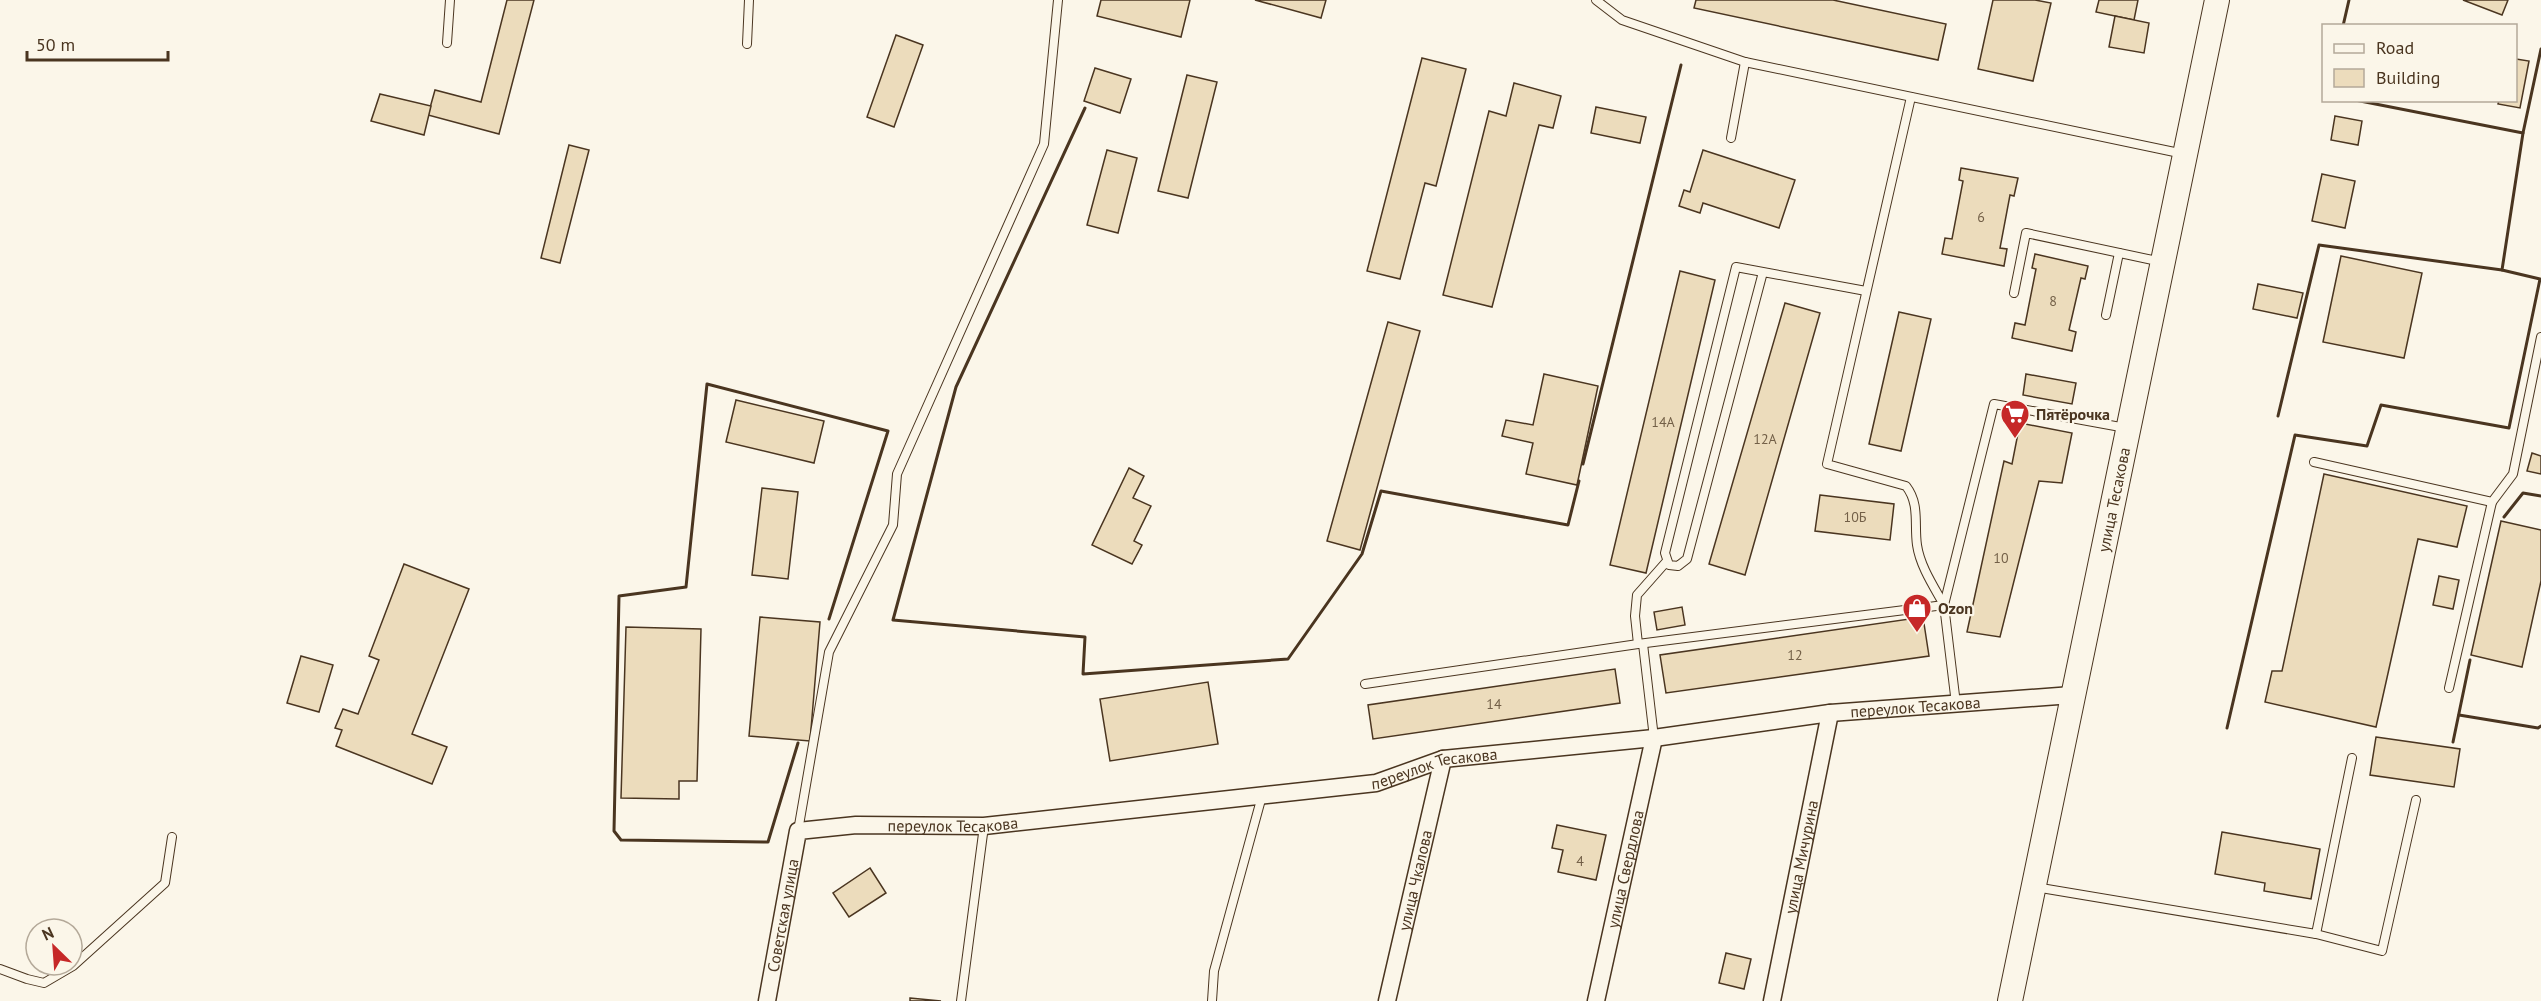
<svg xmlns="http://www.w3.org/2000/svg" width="2541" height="1001" font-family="'PT Sans',sans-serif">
  <rect width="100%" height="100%" fill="#fbf6e9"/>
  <g fill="#ecdcbc" stroke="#4a3520" stroke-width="1.5">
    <path d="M507 0H534L499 134 428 115 435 90 481 102Z"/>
    <path d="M1101 0H1190L1181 37 1097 16Z"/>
    <path d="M1255 0H1326L1321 18Z"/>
    <path d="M1696 0H1833L1946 24 1938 60 1694 8Z"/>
    <path d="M1993 0H2035L2051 3 2033 81 1978 69Z"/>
    <path d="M2099 0H2138L2134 20 2096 12Z"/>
    <path d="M2463 0H2508L2502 15Z"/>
    <path d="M2115 16 2149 23 2144 53 2109 47Z"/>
    <path d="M896 35 923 45 894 127 867 117Z"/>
    <path d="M1422 58 1466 69 1436 186 1425 183 1400 279 1367 271Z"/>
    <path d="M2516 59 2529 61 2520 108 2498 104 2499 100H2516Z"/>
    <path d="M1095 68 1131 79 1120 113 1084 101Z"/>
    <path d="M1187 75 1217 82 1188 198 1158 191Z"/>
    <path d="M1514 83 1561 96 1553 128 1539 125 1492 307 1443 295 1489 111 1506 116Z"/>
    <path d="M380 94 431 106 424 135 371 121Z"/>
    <path d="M1596 107 1646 117 1640 143 1591 133Z"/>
    <path d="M2335 116 2362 121 2358 145 2331 140Z"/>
    <path d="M569 145 589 150 560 263 541 258Z"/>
    <path d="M1107 150 1137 158 1118 233 1087 225Z"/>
    <path d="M1703 150 1795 180 1779 228 1703 203 1700 213 1679 206 1684 190 1690 192Z"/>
    <path d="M1961 168 2018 178 2014 196 2010 195 2000 248 2007 249 2004 266 1942 254 1945 238 1952 239 1963 181 1959 180Z"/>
    <path d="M2322 174 2355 181 2345 228 2312 221Z"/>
    <path d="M2035 254 2088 266 2085 279 2081 278 2069 330 2076 332 2072 351 2012 338 2015 323 2025 325 2036 269 2032 268Z"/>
    <path d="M2341 256 2422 273 2404 358 2323 342Z"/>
    <path d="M1680 271 1715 280 1646 573 1610 565Z"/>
    <path d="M2258 284 2303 293 2297 318 2253 309Z"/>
    <path d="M1785 303 1820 313 1745 575 1709 564Z"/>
    <path d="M1899 312 1931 319 1901 451 1869 444Z"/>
    <path d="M1388 322 1420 331 1360 550 1327 541Z"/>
    <path d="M1544 374 1598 386 1577 485 1526 474 1533 443 1502 436 1506 420 1533 425Z"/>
    <path d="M2026 374 2076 383 2072 404 2023 395Z"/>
    <path d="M736 400 824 421 814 463 726 442Z"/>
    <path d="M2020 423 2072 433 2062 483 2039 481 2000 637 1967 632 2004 461 2012 464Z"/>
    <path d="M2532 453 2541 456V474L2527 471Z"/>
    <path d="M1129 468 1144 476 1133 498 1151 506 1134 541 1142 545 1132 564 1092 545Z"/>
    <path d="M2324 474 2467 506 2457 547 2418 539 2376 727 2265 702 2272 671H2282Z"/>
    <path d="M762 488 798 492 788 579 752 575Z"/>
    <path d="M1820 495 1894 504 1890 540 1815 531Z"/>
    <path d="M2501 521 2541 530V581L2522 667 2471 655Z"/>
    <path d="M404 564 469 589 412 734 447 747 432 784 336 746 342 730 335 728 343 709 358 714 379 660 369 656Z"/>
    <path d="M2439 576 2459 580 2453 609 2433 605Z"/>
    <path d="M1682 607 1685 625 1657 630 1654 612Z"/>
    <path d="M760 617 820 622 810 741 749 736Z"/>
    <path d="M1923 617 1929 656 1666 693 1660 655Z"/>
    <path d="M626 627 701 629 697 781H679V799L621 798Z"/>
    <path d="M301 656 333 665 319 712 287 703Z"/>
    <path d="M1615 669 1620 703 1373 739 1368 705Z"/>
    <path d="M1208 682 1218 744 1110 761 1100 699Z"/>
    <path d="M2376 737 2460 749 2454 787 2370 775Z"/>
    <path d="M1557 825 1606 835 1596 880 1558 872 1563 850 1552 848Z"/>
    <path d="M2222 832 2320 849 2311 899 2264 891 2265 883 2215 874Z"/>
    <path d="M870 868 886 893 849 917 833 893Z"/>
    <path d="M1726 953 1751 959 1744 989 1719 983Z"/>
    <path d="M910 998 941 1001H910Z"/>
  </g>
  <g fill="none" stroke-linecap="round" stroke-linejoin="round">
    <g stroke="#4a3520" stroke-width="10">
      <g id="service">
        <path d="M1596 0 1622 20 1745 62 2184 154"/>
        <path d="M447 43 450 0"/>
        <path d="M747 44 749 0"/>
        <path d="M1911 97 1827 464 1906 486C1920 504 1914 524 1917 545 1920 566 1934 587 1944 605"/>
        <path d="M1731 138 1745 62"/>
        <path d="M1763 272 1687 559 1678 566 1669 565 1665 553 1736 267 1866 291"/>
        <path d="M2014 293 2026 233 2162 262"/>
        <path d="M2106 315 2119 253"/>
        <path d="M2314 462 2492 502 2513 474 2541 337"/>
        <path d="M1944 605 1994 404 2126 428"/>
        <path d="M1638 644 1635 616 1637 595 1667 561"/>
        <path d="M1643 644 1654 738"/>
        <path d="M1365 684 1638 644 1944 605 1956 704"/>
        <path d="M2449 688 2492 502"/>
        <path d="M798 831 829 652 893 525 897 474 1044 144 1058 0"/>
        <path d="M2035 887 2316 934 2352 758"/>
        <path d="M2316 934 2382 951 2416 800"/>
        <path d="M0 969 27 979 44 983 73 966 165 883 172 837"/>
        <path d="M961 1001 984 826"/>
        <path d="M1212 1001 1214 971 1262 796"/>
      </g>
    </g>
    <g stroke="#4a3520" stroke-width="19">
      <g id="minor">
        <path id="s1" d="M767 1001 798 831 856 825 984 826 1376 783 1443 759 1654 738 1830 713 2072 695"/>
        <path id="s2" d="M1387 1001 1443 759"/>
        <path id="s3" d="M1596 1001 1654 738"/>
        <path id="s4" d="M1772 1001 1830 713"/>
      </g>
    </g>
    <g stroke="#4a3520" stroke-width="26">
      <g id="secondary">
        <path id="s5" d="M2010 1001 2217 0"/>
      </g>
    </g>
    <use href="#service" stroke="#fbf6e9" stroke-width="8"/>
    <use href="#minor" stroke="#fbf6e9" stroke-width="16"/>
    <use href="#secondary" stroke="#fbf6e9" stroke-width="24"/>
    <g stroke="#4a3520" stroke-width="3">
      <path d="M2343 26 2349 0"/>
      <path d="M2355 100 2523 133 2541 49"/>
      <path d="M1085 108 956 387 893 620 1085 637 1083 674 1288 659 1362 554 1381 491 1568 525 1579 481"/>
      <path d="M2278 416 2319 245 2502 270"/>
      <path d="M1583 464 1681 65"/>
      <path d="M2504 517 2523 493 2541 496"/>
      <path d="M2459 715 2538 728 2541 726"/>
      <path d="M2227 728 2295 435 2367 446 2381 405 2509 428 2540 279 2502 270 2523 133"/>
      <path d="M2453 742 2470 660"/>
      <path d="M798 743 768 842 621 840 614 831 619 596 686 587 707 384 888 431 829 619"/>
    </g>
  </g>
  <defs>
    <g id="supermarket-pin" transform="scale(1.5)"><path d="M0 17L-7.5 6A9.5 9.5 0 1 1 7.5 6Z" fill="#c62828" stroke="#fbf6e9"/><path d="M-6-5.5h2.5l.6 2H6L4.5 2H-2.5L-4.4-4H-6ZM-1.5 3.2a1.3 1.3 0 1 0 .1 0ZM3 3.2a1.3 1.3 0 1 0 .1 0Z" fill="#fff"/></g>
    <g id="shop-pin" transform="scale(1.5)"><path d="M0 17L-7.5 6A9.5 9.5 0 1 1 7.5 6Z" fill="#c62828" stroke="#fbf6e9"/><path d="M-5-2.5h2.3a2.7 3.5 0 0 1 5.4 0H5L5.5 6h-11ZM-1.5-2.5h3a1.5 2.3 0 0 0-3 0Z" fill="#fff"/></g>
  </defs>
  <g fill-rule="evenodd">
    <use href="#supermarket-pin" x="2015" y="414"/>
    <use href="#shop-pin" x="1917" y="608"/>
  </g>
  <g text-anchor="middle" stroke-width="4.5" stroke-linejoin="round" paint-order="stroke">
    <g font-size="14" fill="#725f47">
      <text x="1981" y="222">6</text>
      <text x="2053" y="306">8</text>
      <text x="1663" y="427">14А</text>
      <text x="1765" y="444">12А</text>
      <text x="1855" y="522">10Б</text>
      <text x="2001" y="563">10</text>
      <text x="1795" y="660">12</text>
      <text x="1494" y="709">14</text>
      <text x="1580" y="866">4</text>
    </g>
    <g font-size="16" font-weight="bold" fill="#4a3520" stroke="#fbf6e9" text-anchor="start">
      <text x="2036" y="420">Пятёрочка</text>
      <text x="1938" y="614">Ozon</text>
    </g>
    <g font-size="16" fill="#4a3520" stroke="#fbf6e9">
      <text dy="6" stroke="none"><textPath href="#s5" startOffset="512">улица Тесакова</textPath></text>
      <text dy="6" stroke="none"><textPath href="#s1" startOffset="1300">переулок Тесакова</textPath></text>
      <text dy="6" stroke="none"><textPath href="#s1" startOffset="814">переулок Тесакова</textPath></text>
      <text dy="6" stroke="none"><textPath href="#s1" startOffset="328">переулок Тесакова</textPath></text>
      <text dy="6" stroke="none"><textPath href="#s4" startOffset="147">улица Мичурина</textPath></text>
      <text dy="6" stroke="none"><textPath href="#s3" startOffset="135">улица Свердлова</textPath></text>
      <text dy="6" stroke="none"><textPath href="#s2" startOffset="124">улица Чкалова</textPath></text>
      <text dy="6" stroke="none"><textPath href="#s1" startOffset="87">Советская улица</textPath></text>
    </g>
  </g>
  <rect x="2322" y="24" width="195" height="78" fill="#fbf6e9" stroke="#b4a999" stroke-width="1.5"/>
  <rect x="2334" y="44" width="30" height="9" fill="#fbf6e9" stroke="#b4a999" stroke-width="1.5"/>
  <text x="2376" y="54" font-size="18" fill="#4a3520">Road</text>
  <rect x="2334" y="69" width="30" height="18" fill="#ecdcbc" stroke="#b4a999" stroke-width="1.5"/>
  <text x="2376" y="84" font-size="18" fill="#4a3520">Building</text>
  <g transform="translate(54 947) rotate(335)"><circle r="28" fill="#fbf6e9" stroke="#b4a999" stroke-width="1.5"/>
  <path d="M0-4.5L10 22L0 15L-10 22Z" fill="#c62828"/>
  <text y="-9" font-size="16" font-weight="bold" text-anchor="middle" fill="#4a3520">N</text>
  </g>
  <path d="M27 51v9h141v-9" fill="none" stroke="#4a3520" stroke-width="3"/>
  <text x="36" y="51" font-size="18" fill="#4a3520" stroke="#fbf6e9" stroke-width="4.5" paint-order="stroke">50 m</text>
</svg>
